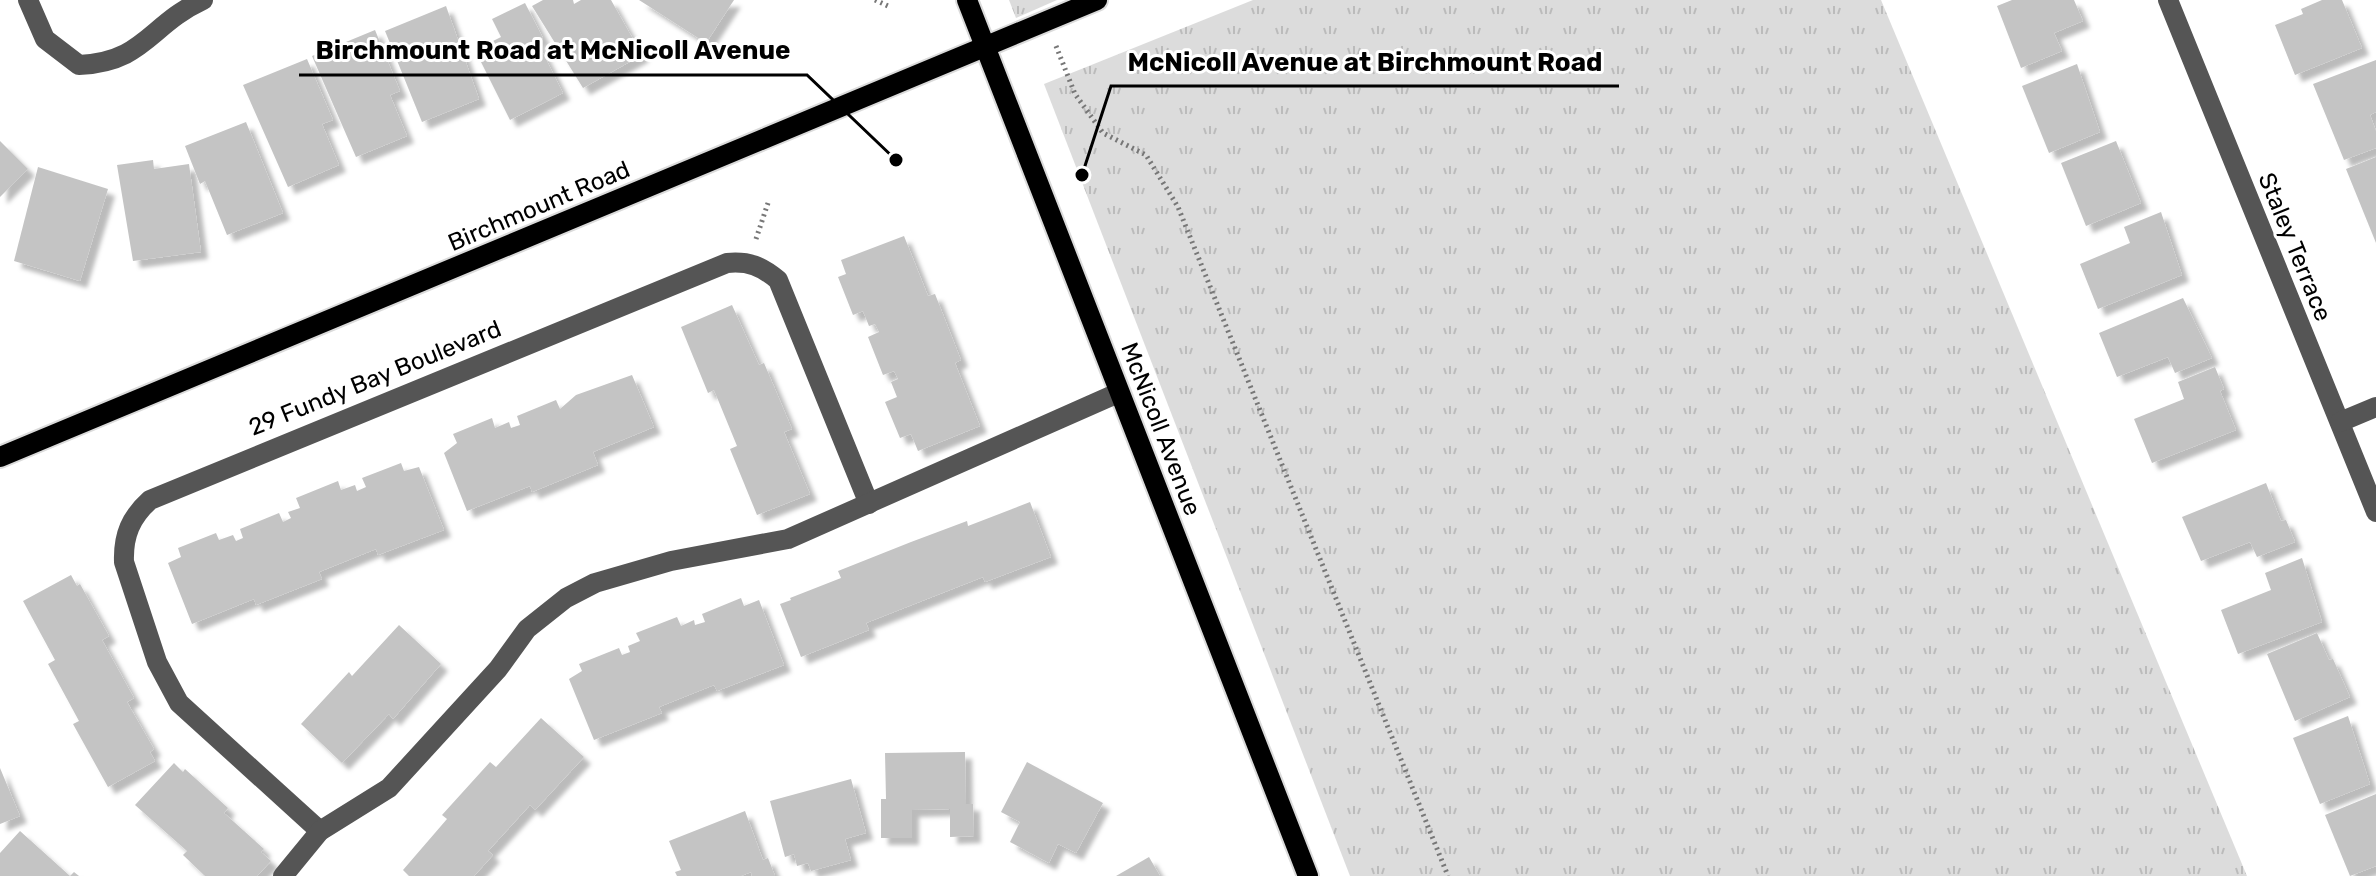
<svg xmlns="http://www.w3.org/2000/svg" width="2376" height="876" font-family="Rubik,sans-serif">
  <defs>
    <pattern id="grass-tufts" width="24" height="20" patternUnits="userSpaceOnUse" patternTransform="scale(2)"><rect width="24" height="20" fill="#dcdcdc"/><path d="M3 7l-1-3M5 7V3M7 7l1-3M15 17l-1-3M17 17v-4M19 17l1-3" fill="none" stroke="#bbb"/></pattern>
    <filter id="shadow"><feDropShadow dx="7" dy="7" stdDeviation="2" flood-color="#0004"/></filter>
  </defs>
  <rect width="100%" height="100%" fill="#fff"/>
  <g fill="url(#grass-tufts)">
    <path d="M1009 0H1057L1016 18Z"/>
    <path d="M1253 0H1881L2247 876H1350L1044 84Z"/>
  </g>
  <g fill="#c4c4c4" filter="url(#shadow)">
    <path d="M543 0H573L574 4 581 0H611L642 55 583 88 532 6Z"/>
    <path d="M639 0H734L706 43Z"/>
    <path d="M2012 0H2074L2083 21 2054 33 2062 51 2021 68 1997 6Z"/>
    <path d="M2322 0H2342L2362 48 2295 75 2275 25 2303 14 2301 9Z"/>
    <path d="M525 3 543 38 537 41 563 93 510 120 475 50 501 37 492 19Z"/>
    <path d="M446 6 479 99 422 122 385 31Z"/>
    <path d="M375 30 400 91 390 95 407 136 356 157 312 56Z"/>
    <path d="M307 59 333 120 322 124 339 165 288 187 243 85Z"/>
    <path d="M2376 60V112L2370 115 2376 131V148L2344 160 2313 84Z"/>
    <path d="M2077 64 2100 132 2049 153 2022 86Z"/>
    <path d="M246 122 283 213 227 235 205 181 200 184 185 146Z"/>
    <path d="M0 141 28 169 0 197Z"/>
    <path d="M2116 141 2141 203 2086 226 2061 163Z"/>
    <path d="M2376 157V243L2346 169Z"/>
    <path d="M153 160 154 169 189 164 201 252 133 261 117 165Z"/>
    <path d="M38 167 108 189 80 281 14 261Z"/>
    <path d="M2161 212 2182 275 2098 309 2080 264 2130 243 2124 227Z"/>
    <path d="M904 236 928 296 935 294 961 360 955 363 980 426 918 451 911 434 900 438 885 402 897 397 891 382 898 379 894 371 883 375 868 337 879 332 875 324 869 326 863 311 853 315 838 277 846 274 841 260Z"/>
    <path d="M2183 298 2212 358 2175 373 2168 357 2117 377 2099 333Z"/>
    <path d="M732 305 759 365 764 363 792 429 784 432 810 494 757 515 730 449 737 446 714 390 708 393 681 327Z"/>
    <path d="M2215 367 2224 389 2220 391 2236 430 2152 463 2134 419 2184 399 2178 382Z"/>
    <path d="M632 375 654 427 593 452 598 465 532 492 530 486 467 511 444 453 457 443 453 434 492 418 495 428 509 422 511 428 520 425 517 416 556 400 560 409 576 395Z"/>
    <path d="M401 463 404 471 419 467 444 530 378 555 376 549 319 572 322 579 256 605 254 599 192 624 168 563 181 557 178 548 216 533 219 540 233 535 236 541 243 538 240 529 279 513 283 522 291 518 288 512 300 508 296 498 338 481 341 490 355 485 357 491 366 487 362 478Z"/>
    <path d="M2266 483 2281 521 2286 520 2295 542 2257 557 2250 542 2201 561 2182 517Z"/>
    <path d="M1030 502 1051 557 985 582 983 577 866 623 869 630 801 657 780 604 791 600 790 598 841 578 838 571 911 542 967 521 968 526Z"/>
    <path d="M2302 558 2322 622 2238 654 2221 610 2271 590 2265 573Z"/>
    <path d="M71 575 77 586 80 584 109 636 102 640 134 698 127 702 154 749 150 752 155 761 108 787 73 724 79 721 48 664 55 660 23 601Z"/>
    <path d="M741 598 744 606 759 600 784 665 717 691 714 685 659 707 662 713 594 740 569 679 582 671 579 664 619 648 622 655 630 652 628 646 640 641 636 633 677 617 681 626 694 620 695 625 705 622 702 614Z"/>
    <path d="M399 625 441 664 393 719 389 714 342 763 301 724 349 672 352 676Z"/>
    <path d="M2317 633 2329 660 2333 659 2350 697 2295 721 2267 654Z"/>
    <path d="M2348 716 2370 784 2320 804 2293 738Z"/>
    <path d="M541 718 584 757 535 810 530 805 488 851 493 855 474 876H409L403 870 447 819 442 815 490 762 496 767Z"/>
    <path d="M965 752 966 804H973L974 836 950 837V809L912 810V838H881V799H886L885 753Z"/>
    <path d="M1027 762 1103 803 1076 853 1058 844 1049 863 1010 842 1020 822 1001 812Z"/>
    <path d="M174 763 183 772 185 769 228 808 224 813 264 849 261 852 271 861 257 876H205L183 855 187 851 135 805Z"/>
    <path d="M0 768 20 816 0 824Z"/>
    <path d="M851 779 866 833 845 839 851 860 811 871 808 863 797 866 794 854 785 857 770 801Z"/>
    <path d="M2376 794V866L2350 876 2325 815Z"/>
    <path d="M745 811 763 860 768 858 775 876H752L751 872 741 876H677L675 872 681 870 669 841Z"/>
    <path d="M20 831 70 876 74 872 79 876H0V853Z"/>
    <path d="M1149 857 1160 876H1116Z"/>
  </g>
  <g fill="none" stroke-linecap="round" stroke-linejoin="round">
    <g stroke="#dbdbdb" stroke-width="24">
      <g id="major">
        <path d="M967 0 1308 876"/>
        <path d="M0 457 1097 0"/>
      </g>
    </g>
    <g stroke="#777" stroke-width="5" stroke-dasharray="2 4" stroke-linecap="butt">
      <path d="M875 0 888 6"/>
      <path d="M1056 46 1075 94 1103 133 1146 155 1178 207 1448 876"/>
      <path d="M756 239 768 203"/>
    </g>
    <g stroke="#555" stroke-width="20">
      <path d="M28 0 45 39 79 65C145 62 149 25 203 0"/>
      <path d="M2168 0 2376 512"/>
      <path d="M2340 422 2376 407"/>
      <path d="M320 831 179 703 157 662 124 562C123 535 131 517 150 500L727 263C749 261 761 266 778 280L869 504"/>
      <path d="M283 876 320 831 389 788 498 669 527 629 566 598 595 583 671 561 788 539 1118 393"/>
    </g>
    <use href="#major" stroke="#000" stroke-width="20"/>
  </g>
  <g text-anchor="middle" stroke-width="6" stroke-linejoin="round" paint-order="stroke">
    <g font-size="24" fill="#000" stroke="#fff">
      <text transform="translate(539 206) rotate(-23)" y="8">Birchmount Road</text>
      <text transform="translate(2295 247) rotate(68)" y="8">Staley Terrace</text>
      <text transform="translate(375 378) rotate(-22)" y="8">29 Fundy Bay Boulevard</text>
      <text transform="translate(1161 429) rotate(69)" y="8">McNicoll Avenue</text>
    </g>
  </g>
  <path fill="none" stroke="#000" stroke-width="3" d="M896 160L807 75H299M1082 175L1111 86H1619"/>
  <g fill="#000" stroke="#fff" stroke-width="3">
    <circle cx="896" cy="160" r="8"/>
    <circle cx="1082" cy="175" r="8"/>
  </g>
  <g font-size="26" text-anchor="middle" font-weight="bold" fill="#000" stroke="#fff" stroke-width="6" stroke-linejoin="round" paint-order="stroke">
    <text x="553" y="59">Birchmount Road at McNicoll Avenue</text>
    <text x="1365" y="71">McNicoll Avenue at Birchmount Road</text>
  </g>
</svg>
